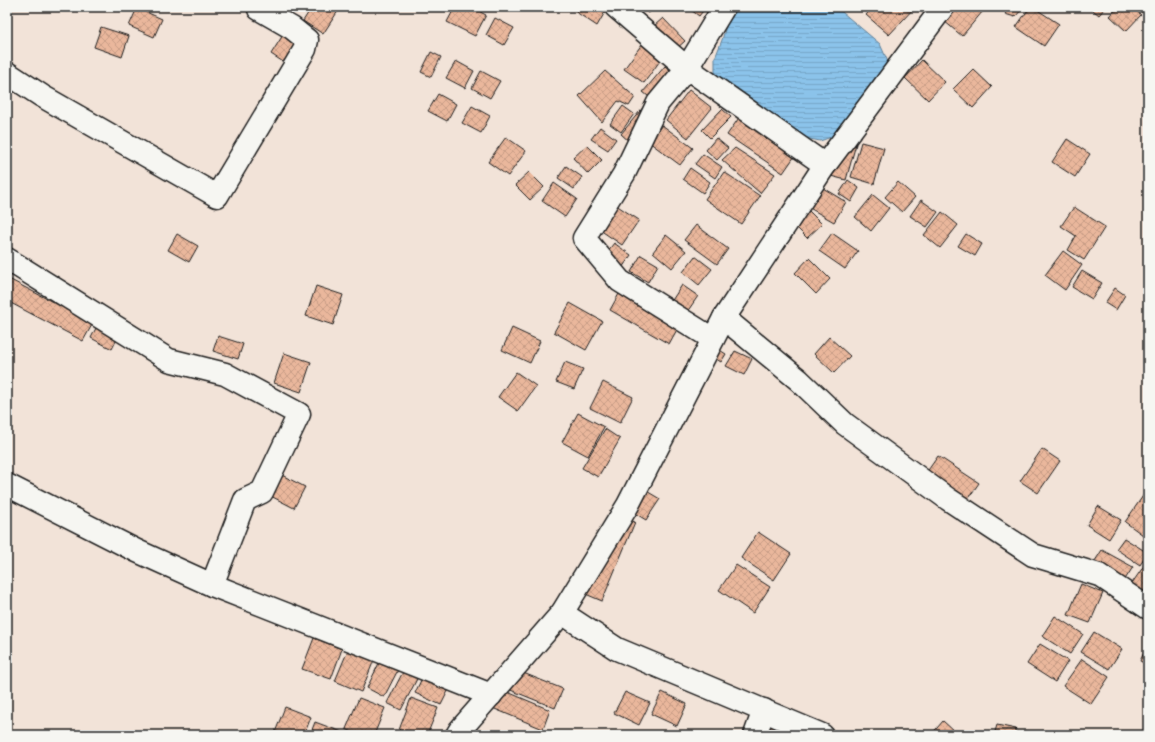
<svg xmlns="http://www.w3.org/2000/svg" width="1155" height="742" font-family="Sriracha,sans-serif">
  <defs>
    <pattern id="water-rules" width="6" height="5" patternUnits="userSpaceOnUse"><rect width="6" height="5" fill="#8bc3ea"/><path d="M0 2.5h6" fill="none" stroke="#77a7c8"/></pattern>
    <pattern id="building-cross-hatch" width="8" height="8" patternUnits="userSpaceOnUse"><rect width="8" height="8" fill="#eab79c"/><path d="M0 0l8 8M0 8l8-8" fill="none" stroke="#c89d86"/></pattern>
  </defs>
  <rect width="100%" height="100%" fill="#f2e3d8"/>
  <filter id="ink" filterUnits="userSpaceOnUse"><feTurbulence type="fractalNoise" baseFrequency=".025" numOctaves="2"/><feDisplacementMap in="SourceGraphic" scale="8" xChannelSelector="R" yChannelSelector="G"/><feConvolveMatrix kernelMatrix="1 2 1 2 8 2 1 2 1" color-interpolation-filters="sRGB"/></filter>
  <g filter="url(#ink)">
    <path fill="url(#water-rules)" stroke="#5f8098" d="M739 7H836L880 44 888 62 878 84 837 135 820 141 805 138 734 92 715 73V58L722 40 727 23Z"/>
    <g fill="url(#building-cross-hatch)" stroke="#1c1c1c">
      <path d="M312 7H338L340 8 323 34 303 21Z"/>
      <path d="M455 7H471L486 15 475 36 447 22Z"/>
      <path d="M579 7H598L605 12 597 26 576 12Z"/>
      <path d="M640 7H653L649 13Z"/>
      <path d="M687 7H706L699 16Z"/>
      <path d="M873 7H915L889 35 866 15Z"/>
      <path d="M955 7H977L983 11 962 36 944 21Z"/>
      <path d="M1010 7H1024L1015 17 1005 14Z"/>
      <path d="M1030 7H1033L1059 24 1044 46 1016 27Z"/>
      <path d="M1089 7H1106L1099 15Z"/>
      <path d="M1118 7H1132L1141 15 1126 31 1110 16Z"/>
      <path d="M1137 7H1148V18Z"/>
      <path d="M137 8 162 19 154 37 129 26Z"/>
      <path d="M495 18 514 28 504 45 486 35Z"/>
      <path d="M663 18 685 41 676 49 654 26Z"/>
      <path d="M101 27 129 36 122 57 94 47Z"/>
      <path d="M288 27 308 40 291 67 271 54Z"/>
      <path d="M642 44 662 58 644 83 624 69Z"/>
      <path d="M431 52 441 57 431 77 421 72Z"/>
      <path d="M922 60 945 82 928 100 905 78Z"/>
      <path d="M456 61 474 71 465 88 446 78Z"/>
      <path d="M665 66 686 84 665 110 643 92Z"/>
      <path d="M973 69 992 87 973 108 953 89Z"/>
      <path d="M481 71 500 81 490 98 472 88Z"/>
      <path d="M605 71 635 97 629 106 618 101 602 122 579 96Z"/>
      <path d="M689 90 712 108 688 138 666 120Z"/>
      <path d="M438 94 456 104 447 121 428 111Z"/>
      <path d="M645 105 633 145 621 134Z"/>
      <path d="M472 106 490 116 481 133 462 123Z"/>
      <path d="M623 106 634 114 621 132 610 124Z"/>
      <path d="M722 109 731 117 710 138 702 130Z"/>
      <path d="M743 112 799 150 783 173 727 135Z"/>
      <path d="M662 125 693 148 680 165 649 142Z"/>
      <path d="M600 127 616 139 608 150 591 139Z"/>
      <path d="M506 137 526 151 508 176 488 162Z"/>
      <path d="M716 138 728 148 717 160 706 150Z"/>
      <path d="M833 138 856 144 846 180 823 174Z"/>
      <path d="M1067 139 1090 154 1075 177 1052 162Z"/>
      <path d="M861 142 884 148 874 184 851 177Z"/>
      <path d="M587 145 602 160 588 174 573 158Z"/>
      <path d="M735 148 775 174 760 193 722 160Z"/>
      <path d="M703 154 722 167 715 178 695 164Z"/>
      <path d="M566 166 582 177 574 189 558 178Z"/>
      <path d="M690 168 710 182 703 193 683 179Z"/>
      <path d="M529 172 544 187 530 200 515 185Z"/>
      <path d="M724 172 760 196 741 224 705 199Z"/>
      <path d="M848 180 859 188 851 202 839 194Z"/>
      <path d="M898 182 915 197 902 212 885 197Z"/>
      <path d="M554 183 577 199 565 217 542 201Z"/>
      <path d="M818 185 846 202 834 222 806 206Z"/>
      <path d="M873 195 889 208 871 231 855 217Z"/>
      <path d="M921 200 938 212 927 227 910 216Z"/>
      <path d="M801 203 822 224 807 238 786 217Z"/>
      <path d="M616 205 639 220 622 245 600 230Z"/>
      <path d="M1074 207 1105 227 1084 260 1068 250 1076 236 1061 226Z"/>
      <path d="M942 212 958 225 940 248 924 235Z"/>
      <path d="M696 225 728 249 717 264 684 240Z"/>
      <path d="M832 233 858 251 845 269 819 251Z"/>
      <path d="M177 234 198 246 189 262 168 250Z"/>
      <path d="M966 234 982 244 975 256 958 246Z"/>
      <path d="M666 235 686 251 672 268 653 252Z"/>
      <path d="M614 243 631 255 613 281 595 268Z"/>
      <path d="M1063 251 1082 265 1065 290 1045 275Z"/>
      <path d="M641 255 658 265 648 282 631 272Z"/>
      <path d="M695 256 712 269 699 285 683 272Z"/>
      <path d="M809 258 830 279 816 294 795 273Z"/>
      <path d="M1082 271 1102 283 1092 299 1072 287Z"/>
      <path d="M7 278 93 323 83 341 7 301Z"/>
      <path d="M682 285 698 296 685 315 669 305Z"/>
      <path d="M316 286 343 295 333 325 306 316Z"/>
      <path d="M1115 288 1125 295 1116 310 1105 303Z"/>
      <path d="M620 292 679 326 669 344 610 310Z"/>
      <path d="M570 303 602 321 586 350 554 332Z"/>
      <path d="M97 326 118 337 112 349 91 338Z"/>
      <path d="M512 328 540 341 530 363 502 350Z"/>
      <path d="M218 336 243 344 238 359 213 351Z"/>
      <path d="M829 337 850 356 834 373 814 354Z"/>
      <path d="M710 344 726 354 721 362 705 352Z"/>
      <path d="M735 351 752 359 744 375 726 366Z"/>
      <path d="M284 353 311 362 301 392 274 383Z"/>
      <path d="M565 362 583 369 574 389 556 382Z"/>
      <path d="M516 372 536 386 518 411 498 397Z"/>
      <path d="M603 382 633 397 620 423 590 408Z"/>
      <path d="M578 413 604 427 588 456 562 442Z"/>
      <path d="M605 429 620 439 598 477 582 468Z"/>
      <path d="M1042 449 1060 461 1038 493 1020 481Z"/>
      <path d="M938 456 979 483 965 503 924 476Z"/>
      <path d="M274 471 305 487 294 508 263 492Z"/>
      <path d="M633 483 660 499 646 520 620 504Z"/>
      <path d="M1147 490 1148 528 1143 535 1125 522Z"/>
      <path d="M1098 506 1121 520 1109 539 1087 525Z"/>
      <path d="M614 514 635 522 602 601 581 592Z"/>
      <path d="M758 532 791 554 774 580 741 558Z"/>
      <path d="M1124 538 1148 553 1140 565 1116 549Z"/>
      <path d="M1102 550 1133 567 1124 581 1093 564Z"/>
      <path d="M1148 560V602L1128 589Z"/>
      <path d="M736 565 770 587 753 613 719 590Z"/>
      <path d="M1081 584 1103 593 1090 623 1068 615Z"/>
      <path d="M1055 616 1083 634 1070 654 1042 636Z"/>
      <path d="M1094 632 1122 649 1109 669 1081 652Z"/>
      <path d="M314 638 342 649 331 679 302 669Z"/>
      <path d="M1040 644 1068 661 1055 682 1027 664Z"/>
      <path d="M1148 644V665L1140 661Z"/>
      <path d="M348 650 374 660 361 692 335 681Z"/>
      <path d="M381 659 399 668 384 697 367 688Z"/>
      <path d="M1082 659 1109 677 1091 704 1063 686Z"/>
      <path d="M406 666 420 673 401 710 387 703Z"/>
      <path d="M511 668 563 689 555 708 503 687Z"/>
      <path d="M423 676 449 689 441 705 415 693Z"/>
      <path d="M498 688 550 710 543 729 490 707Z"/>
      <path d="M625 692 650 703 639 725 614 713Z"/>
      <path d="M662 692 687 704 677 726 651 714Z"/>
      <path d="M359 698 385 708 374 735H359L346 729Z"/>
      <path d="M411 698 438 708 427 735H412L399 730Z"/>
      <path d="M285 707 311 717 304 735H274Z"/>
      <path d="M943 721 954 731 950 735H931Z"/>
      <path d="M315 722 342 732 341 735H310Z"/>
      <path d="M760 722 783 732 781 735H754Z"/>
      <path d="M997 725 1016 729 1014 735H994Z"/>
    </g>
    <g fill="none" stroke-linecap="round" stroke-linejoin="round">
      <g stroke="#1c1c1c" stroke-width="25">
        <g id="minor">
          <path d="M616 7 687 68 825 165"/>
          <path d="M7 73 42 96 217 196 305 49 307 40 292 28 259 9V7"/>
          <path d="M7 259 169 360 225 374 299 414 262 492 245 500 212 585"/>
          <path d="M724 318 799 380 845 424 948 499 1033 555 1099 575 1148 608"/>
          <path d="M713 339 620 281 584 238 624 174 658 103 687 68 724 7"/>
          <path d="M7 485 137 551 212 585 491 695"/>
          <path d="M562 613 617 649 822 735"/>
          <path d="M457 735 460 730 562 613 628 505 724 318 825 165 943 7"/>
          <path d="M755 735 764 710"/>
        </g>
      </g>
      <use href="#minor" stroke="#f6f6f2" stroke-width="22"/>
    </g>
  </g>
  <rect width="1155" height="742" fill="none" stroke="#f6f6f2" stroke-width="24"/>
  <rect x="12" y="12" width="1131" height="718" fill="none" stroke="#1c1c1c" stroke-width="1.5" filter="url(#ink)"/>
</svg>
